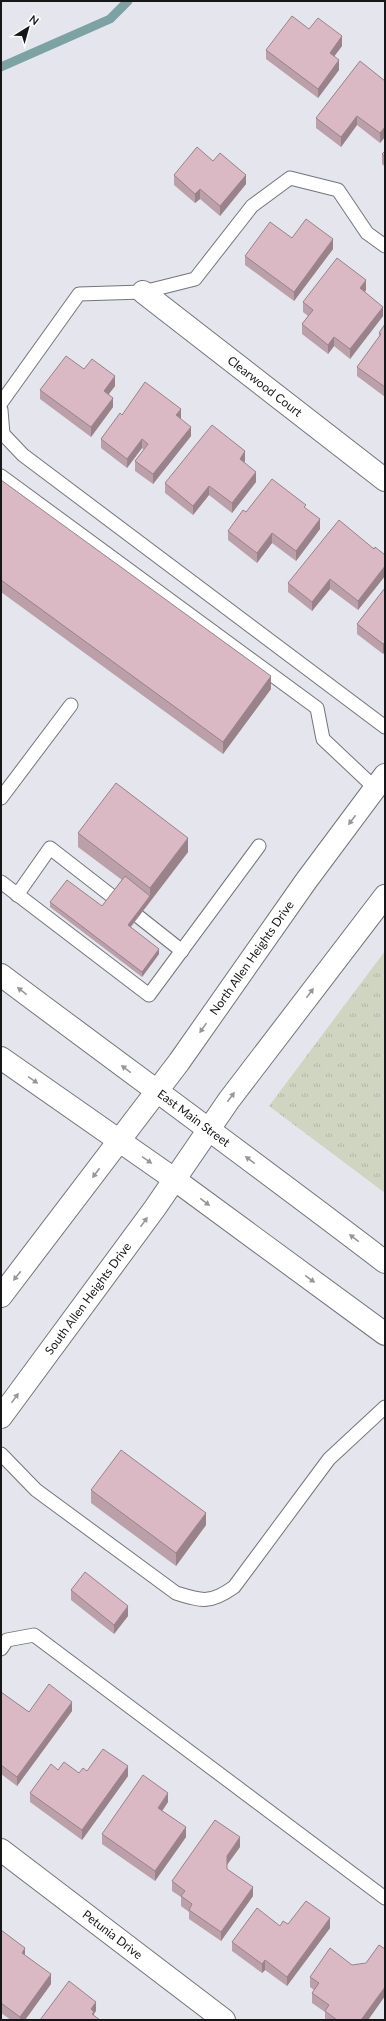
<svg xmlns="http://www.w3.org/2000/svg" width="386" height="2021" font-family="Lato,sans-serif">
  <defs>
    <pattern id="grass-tufts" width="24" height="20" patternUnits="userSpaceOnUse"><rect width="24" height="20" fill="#d0d5c1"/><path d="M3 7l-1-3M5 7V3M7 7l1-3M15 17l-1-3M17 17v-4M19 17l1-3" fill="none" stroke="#b2b6a5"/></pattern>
  </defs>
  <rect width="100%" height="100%" fill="#e5e6ed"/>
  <path fill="url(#grass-tufts)" d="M385 951V1193L269 1106Z"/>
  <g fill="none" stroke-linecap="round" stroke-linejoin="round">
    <path stroke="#7da2a3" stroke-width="9" d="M1 67 110 19 128 1"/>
    <g stroke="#74747b" stroke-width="15">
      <g id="lane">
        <path d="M1 403 79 294 143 292 195 279 252 206 290 178 338 190 367 233 385 246"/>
        <path d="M1 410 3 434 23 455 385 727"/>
        <path d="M1 476 317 708 323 739 375 788"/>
        <path d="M1 798 71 705"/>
        <path d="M1 882 149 995 259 846"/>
        <path d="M17 895 50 848 113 897"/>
        <path d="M139 917 182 951"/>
        <path d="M1 1454 36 1490 176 1593C202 1601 210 1604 234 1587L329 1459 385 1407"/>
        <path d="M1 1649 7 1640 34 1635 385 1898"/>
      </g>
    </g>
    <g stroke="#74747b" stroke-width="24">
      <g id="street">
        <path id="s1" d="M143 292 385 480"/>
        <path id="s2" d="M1 1850 224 2020"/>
      </g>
    </g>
    <g stroke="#74747b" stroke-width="24">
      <g id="secondary">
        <path id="s3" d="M1 975C129 1071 258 1165 385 1262"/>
        <path d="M1 1058 174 1179 385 1334"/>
        <path id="s4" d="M1 1296 179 1062 306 881 385 775"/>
        <path id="s5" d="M1 1417 155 1208 229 1100 385 896"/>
      </g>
    </g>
    <use href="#lane" stroke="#fff" stroke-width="13"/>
    <use href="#street" stroke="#fff" stroke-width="22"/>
    <use href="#secondary" stroke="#fff" stroke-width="22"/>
  </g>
  <g fill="#bb9fa9">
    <path d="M309 29 342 46 334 56 339 70 318 98 266 59V50Z"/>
    <path d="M385 81V137L380 143 357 125 341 147 316 128V118Z"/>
    <path d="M385 151V167L382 164V154Z"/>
    <path d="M213 161 246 184 220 216 200 199 195 203 174 185V175Z"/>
    <path d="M292 238 333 249 294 301 245 265V256Z"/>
    <path d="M366 290 365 292 383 316 350 359 334 346 328 354 302 334V324L308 316 303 312V302Z"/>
    <path d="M385 324V397L357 376V367L379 338V333Z"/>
    <path d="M84 369 115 386 109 394 113 407 91 437 40 399V390Z"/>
    <path d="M122 415 181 419 191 436 153 484 135 471V461L144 450 142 448 127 468 101 448V439Z"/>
    <path d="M245 461 244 463 256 482 232 513 209 495 193 515 165 493V483Z"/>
    <path d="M1 480 271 689 223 754 1 592Z"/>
    <path d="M306 509 320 529 296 561 272 543 257 563 228 540V531L246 512Z"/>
    <path d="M385 555V576L358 610 330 589 312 611 288 592V583Z"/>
    <path d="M385 588V651L383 654 357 634V624Z"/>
    <path d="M78 833 188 852 131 927 159 954 142 977 50 907V902L102 906 122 880 78 847Z"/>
    <path d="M91 1490 206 1525 176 1566 91 1503Z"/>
    <path d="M71 1590 128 1616 114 1634 71 1600Z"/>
    <path d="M1 1692 29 1712 72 1711 17 1786 1 1774Z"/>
    <path d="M58 1770 79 1773 87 1771 128 1776 82 1840 30 1802V1793Z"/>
    <path d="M168 1802 162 1811 186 1837 155 1881 102 1844V1834Z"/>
    <path d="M240 1847 227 1864V1869L253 1896 221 1941 189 1919V1912L181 1906V1897L172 1891V1881Z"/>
    <path d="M280 1926 330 1928 287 1986 265 1970 262 1973 232 1951V1942Z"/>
    <path d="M1 1930 25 1955 51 1984 25 2020H11L1 2013Z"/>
    <path d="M310 1977 385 1996 368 2020H325V2012L312 2003V1993L314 1990 310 1987Z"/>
  </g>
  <g fill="#99828a">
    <path d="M342 36V46L330 62V53Z"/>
    <path d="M339 60V70L318 98V89Z"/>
    <path d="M357 116V125L341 147V137Z"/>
    <path d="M385 127V137L380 143V133Z"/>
    <path d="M246 175V184L220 216V206Z"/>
    <path d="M200 189V199L195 203V194Z"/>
    <path d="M333 239V249L294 301V292Z"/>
    <path d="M366 280V290L360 298V288Z"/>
    <path d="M383 307V316L350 359V349Z"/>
    <path d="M334 337V346L328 354V345Z"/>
    <path d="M115 376V386L104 400V391Z"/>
    <path d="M113 398V407L91 437V427Z"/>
    <path d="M181 409V419L176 415Z"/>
    <path d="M191 427V436L153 484V474Z"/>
    <path d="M142 439V448L127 468V459Z"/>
    <path d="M245 451V461L240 469V459Z"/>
    <path d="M256 472V482L232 513V503Z"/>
    <path d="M209 486V495L193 515V506Z"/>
    <path d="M320 519V529L296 561V551Z"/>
    <path d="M272 533V543L257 563V553Z"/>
    <path d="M385 566V576L358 610V601Z"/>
    <path d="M330 579V589L312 611V602Z"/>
    <path d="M385 642V651L383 654V644Z"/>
    <path d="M271 676V689L223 754V742Z"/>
    <path d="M188 838V852L128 930V925L150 896V888Z"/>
    <path d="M159 949V954L142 977V972Z"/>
    <path d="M206 1513V1525L176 1566V1553Z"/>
    <path d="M128 1606V1616L114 1634V1625Z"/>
    <path d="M72 1702V1711L17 1786V1777Z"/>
    <path d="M128 1766V1776L82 1840V1830Z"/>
    <path d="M168 1793V1802L158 1817V1808Z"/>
    <path d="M186 1827V1837L155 1881V1871Z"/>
    <path d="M240 1837V1847L227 1865V1856Z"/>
    <path d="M253 1887V1896L221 1941V1932Z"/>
    <path d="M330 1918V1928L287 1986V1977Z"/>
    <path d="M25 1948V1958L22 1953Z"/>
    <path d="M265 1960V1970L262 1973V1964Z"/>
    <path d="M51 1974V1984L25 2020H20V2017Z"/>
    <path d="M385 1987V1996L368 2020H361Z"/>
    <path d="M96 2002V2011L94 2014V2020L91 2009Z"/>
  </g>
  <g fill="#dab9c5" stroke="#99828a">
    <path d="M292 16 309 29 318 18 342 36 330 53 339 60 318 89 266 50Z"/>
    <path d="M360 61 385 81V127L380 133 357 116 341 137 316 118Z"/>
    <path d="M197 147 213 161 220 153 246 175 220 206 200 189 195 194 174 175Z"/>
    <path d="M385 151V157L382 154Z"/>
    <path d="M306 219 333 239 294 292 245 256 270 222 292 238Z"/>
    <path d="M337 258 366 280 360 288 383 307 350 349 334 337 328 345 302 324 313 310 303 302Z"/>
    <path d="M385 324V387L357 367 381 334 379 333Z"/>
    <path d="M66 356 84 369 92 359 115 376 104 391 113 398 91 427 40 390Z"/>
    <path d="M145 382 181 409 176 415 191 427 153 474 135 461 148 444 142 439 127 459 101 439 120 413 122 415Z"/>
    <path d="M212 425 245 451 240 459 256 472 232 503 209 486 193 506 165 483Z"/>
    <path d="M272 479 306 505 304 507 320 519 296 551 272 533 257 553 228 531 243 510 246 512Z"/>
    <path d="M1 480 271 676 223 742 1 580Z"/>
    <path d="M339 520 374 549 375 547 385 555V566L358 601 330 579 312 602 288 583Z"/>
    <path d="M385 588V642L383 644 357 624Z"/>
    <path d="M116 783 188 838 150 888 78 833Z"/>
    <path d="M125 876 150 896 128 925 159 949 142 972 50 902 67 880 102 906Z"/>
    <path d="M121 1450 206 1513 176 1553 91 1490Z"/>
    <path d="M85 1572 128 1606 114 1625 71 1590Z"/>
    <path d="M49 1684 72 1702 17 1777 1 1765V1692L29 1712Z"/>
    <path d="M103 1749 128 1766 82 1830 30 1793 51 1764 58 1770 64 1762 79 1773 83 1768 87 1771Z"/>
    <path d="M143 1775 168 1793 158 1808 186 1827 155 1871 102 1834Z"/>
    <path d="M215 1820 240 1837 227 1856V1869L253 1887 221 1932 189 1910 192 1904 181 1896 185 1891 172 1881Z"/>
    <path d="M306 1901 330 1918 287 1977 265 1960 262 1964 232 1942 257 1908 280 1926 283 1921 288 1924Z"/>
    <path d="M1 1930 25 1948 22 1953 51 1974 20 2017 1 2003Z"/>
    <path d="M379 1945 385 1949V1987L361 2020H337L325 2011 329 2005 312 1993 319 1983 310 1977 330 1948 352 1965 366 1963Z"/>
    <path d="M69 1981 96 2002 91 2009 94 2012 92 2014 100 2020H40Z"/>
  </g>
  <defs><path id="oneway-solid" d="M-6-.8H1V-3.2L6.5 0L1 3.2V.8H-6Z"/></defs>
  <g fill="#979798">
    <use href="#oneway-solid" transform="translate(352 820) rotate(127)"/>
    <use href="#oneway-solid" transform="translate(22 991) rotate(-143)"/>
    <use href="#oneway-solid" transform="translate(310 993) rotate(-53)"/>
    <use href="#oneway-solid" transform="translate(203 1028) rotate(125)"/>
    <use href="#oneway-solid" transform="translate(126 1069) rotate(-143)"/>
    <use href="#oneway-solid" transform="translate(33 1080) rotate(35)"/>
    <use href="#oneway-solid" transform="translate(231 1097) rotate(-53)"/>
    <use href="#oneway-solid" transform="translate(147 1160) rotate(34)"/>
    <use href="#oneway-solid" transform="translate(250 1160) rotate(-143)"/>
    <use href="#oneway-solid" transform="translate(96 1173) rotate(127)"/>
    <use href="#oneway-solid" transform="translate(205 1202) rotate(37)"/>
    <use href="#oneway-solid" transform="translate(144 1222) rotate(-54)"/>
    <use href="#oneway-solid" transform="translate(354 1238) rotate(-143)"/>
    <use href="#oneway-solid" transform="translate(17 1276) rotate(128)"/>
    <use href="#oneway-solid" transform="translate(310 1279) rotate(36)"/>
    <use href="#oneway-solid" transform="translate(15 1398) rotate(-54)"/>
  </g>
  <g text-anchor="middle" stroke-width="4" stroke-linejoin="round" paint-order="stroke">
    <g font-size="12" fill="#17171a" stroke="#fff">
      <text dy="4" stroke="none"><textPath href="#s1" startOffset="154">Clearwood Court</textPath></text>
      <text dy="4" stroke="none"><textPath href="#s4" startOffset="421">North Allen Heights Drive</textPath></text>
      <text dy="4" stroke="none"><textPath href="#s3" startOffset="240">East Main Street</textPath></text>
      <text dy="4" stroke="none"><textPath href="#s5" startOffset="147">South Allen Heights Drive</textPath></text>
      <text dy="4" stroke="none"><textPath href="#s2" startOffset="140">Petunia Drive</textPath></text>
    </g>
  </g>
  <rect width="386" height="2021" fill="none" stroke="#17171a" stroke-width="4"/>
  <g transform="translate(28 28) rotate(37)" stroke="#ffffff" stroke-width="3" paint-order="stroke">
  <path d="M0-3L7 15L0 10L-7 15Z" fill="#17171a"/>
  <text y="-6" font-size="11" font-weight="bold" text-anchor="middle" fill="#17171a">N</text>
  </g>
</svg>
